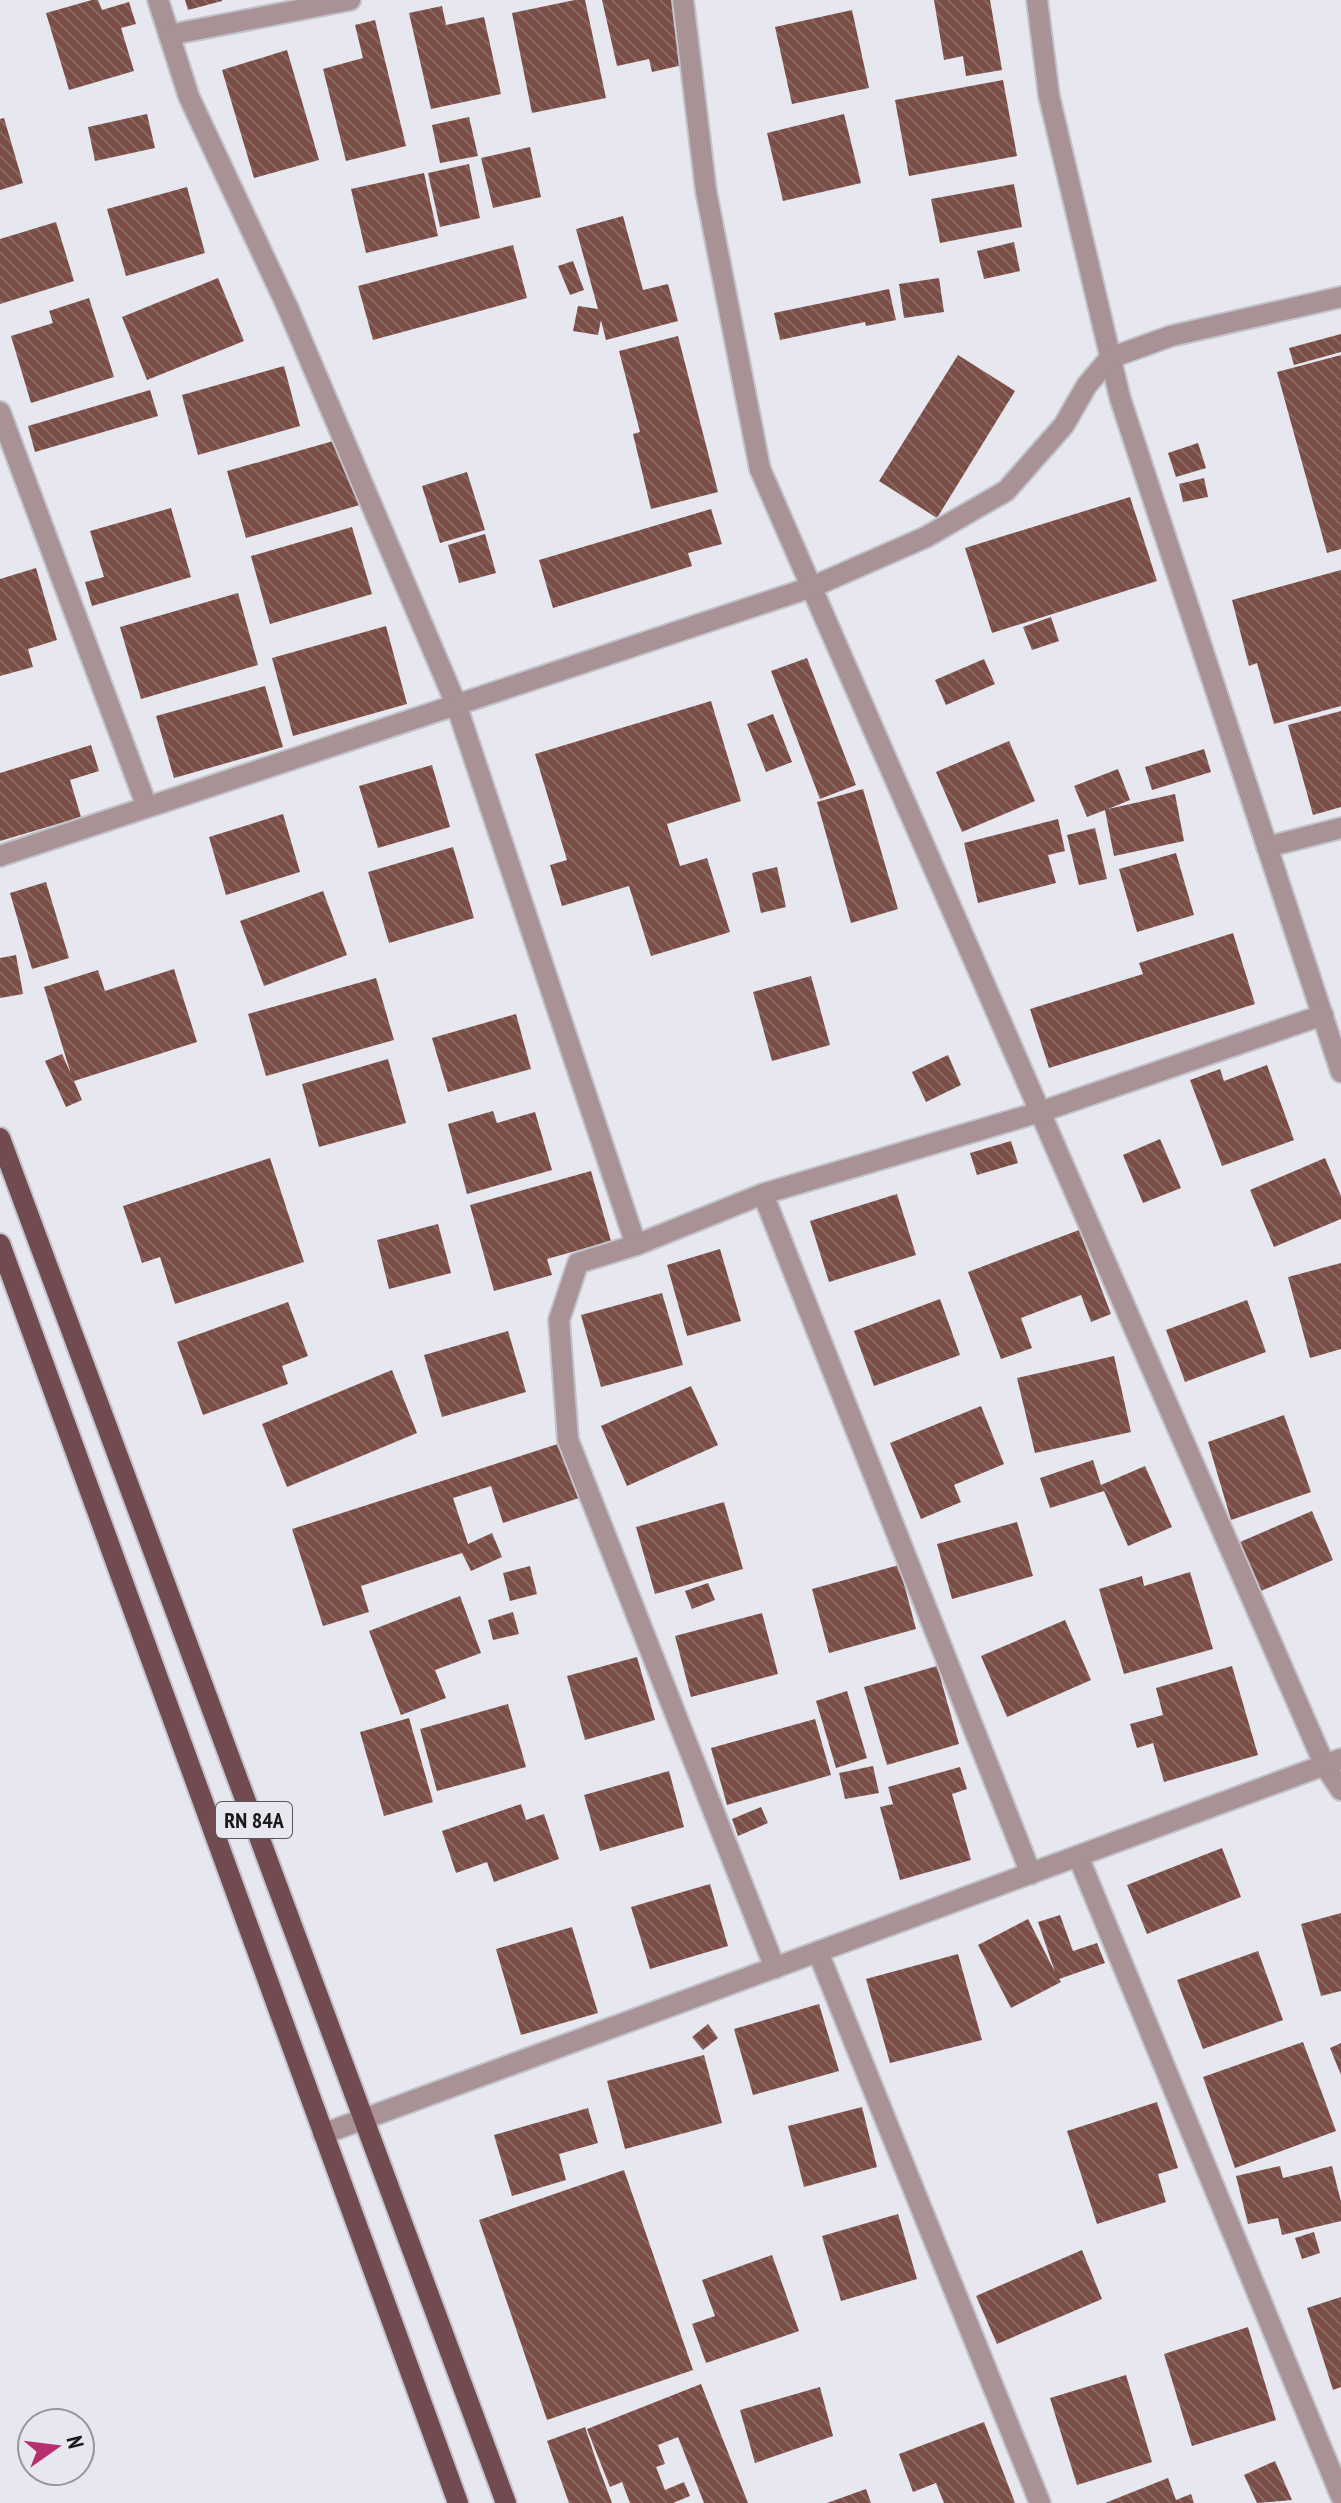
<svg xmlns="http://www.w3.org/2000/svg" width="1341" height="2503" font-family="'PT Sans Narrow',sans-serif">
  <defs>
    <pattern id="building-back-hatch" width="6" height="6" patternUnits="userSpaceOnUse" patternTransform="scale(2)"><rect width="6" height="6" fill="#7a4d46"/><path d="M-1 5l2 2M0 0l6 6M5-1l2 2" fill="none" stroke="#8a6863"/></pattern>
  </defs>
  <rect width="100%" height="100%" fill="#e7e7f0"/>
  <g fill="url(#building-back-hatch)">
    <path d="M92 0H98L102 10 129 2 136 24 121 28 134 71 69 90 46 13Z"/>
    <path d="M185 0H222V1L188 10Z"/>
    <path d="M575 0H585L606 98 532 113 512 13Z"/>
    <path d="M602 0H682L696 62 652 72 649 59 617 66Z"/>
    <path d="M934 0H990L1002 70 966 76 963 56 944 60Z"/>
    <path d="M442 6 446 25 484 17 501 94 431 109 409 13Z"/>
    <path d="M852 10 869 88 792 104 775 27Z"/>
    <path d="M375 20 406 146 346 161 323 69 363 58 355 25Z"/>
    <path d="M287 50 319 160 254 178 222 70Z"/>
    <path d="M1003 80 1017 156 909 176 895 100Z"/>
    <path d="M147 114 155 148 95 161 88 127Z"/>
    <path d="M844 114 861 183 783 201 767 133Z"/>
    <path d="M469 117 478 156 440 163 432 125Z"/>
    <path d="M4 118 23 183 0 190V119Z"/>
    <path d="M530 147 541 197 493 208 481 158Z"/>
    <path d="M469 164 480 218 440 227 428 173Z"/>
    <path d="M424 173 438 236 366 253 351 189Z"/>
    <path d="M1014 184 1022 227 940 243 931 199Z"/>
    <path d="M187 187 205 253 126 276 107 209Z"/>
    <path d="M623 216 643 290 668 284 678 321 606 340 601 320 598 335 573 331 578 306 598 309 576 229Z"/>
    <path d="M56 222 74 281 0 304V239Z"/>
    <path d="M1014 242 1020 271 984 279 977 251Z"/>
    <path d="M513 245 527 298 373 340 358 286Z"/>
    <path d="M573 261 584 290 570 295 558 266Z"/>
    <path d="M218 278 244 341 147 380 122 317Z"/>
    <path d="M939 278 944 312 904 318 899 284Z"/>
    <path d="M889 289 896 320 866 326 865 322 780 340 774 313Z"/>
    <path d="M89 298 114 377 31 403 11 336 53 323 49 311Z"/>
    <path d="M1341 334V352L1294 365 1289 348Z"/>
    <path d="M678 336 718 492 651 509 633 434 640 432 619 351Z"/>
    <path d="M958 355 1015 391 937 518 879 481Z"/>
    <path d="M1341 355V549L1327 553 1277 372Z"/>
    <path d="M284 366 300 426 198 455 182 395Z"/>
    <path d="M150 390 158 416 35 452 28 426Z"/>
    <path d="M344 438 363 504 246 538 227 471Z"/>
    <path d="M1198 443 1206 468 1176 477 1168 453Z"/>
    <path d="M467 472 485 530 440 543 422 486Z"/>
    <path d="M1204 478 1208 497 1183 502 1179 484Z"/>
    <path d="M1130 497 1157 581 992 633 965 548Z"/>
    <path d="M171 508 191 577 92 606 85 582 104 577 90 531Z"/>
    <path d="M711 509 722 544 688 553 692 566 553 608 539 560Z"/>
    <path d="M352 527 372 594 270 624 251 556Z"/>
    <path d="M485 534 496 573 459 583 448 545Z"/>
    <path d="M36 568 57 640 28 649 33 667 0 676V579Z"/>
    <path d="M1341 570V706L1274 724 1257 663 1249 666 1232 600Z"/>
    <path d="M238 593 258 665 141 699 120 627Z"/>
    <path d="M1051 617 1059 641 1032 650 1023 627Z"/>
    <path d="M386 626 407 704 293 736 272 658Z"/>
    <path d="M807 658 856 785 820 799 771 671Z"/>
    <path d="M984 659 995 684 946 705 935 680Z"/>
    <path d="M265 686 283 747 174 778 156 716Z"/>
    <path d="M711 701 741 801 667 824 680 866 707 858 730 932 651 956 629 886 562 906 550 865 567 860 535 754Z"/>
    <path d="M1341 711V807L1313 815 1288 725Z"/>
    <path d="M773 714 792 762 766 772 747 724Z"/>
    <path d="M1009 741 1035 801 962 832 936 772Z"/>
    <path d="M91 745 99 771 70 780 81 817 0 841V773Z"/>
    <path d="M1204 749 1211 772 1152 790 1145 767Z"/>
    <path d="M432 765 450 827 378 848 359 786Z"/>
    <path d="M1118 769 1130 800 1108 809 1175 794 1184 841 1114 856 1105 810 1087 817 1074 786Z"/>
    <path d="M863 789 898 909 851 923 817 802Z"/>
    <path d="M283 814 300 872 226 895 209 837Z"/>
    <path d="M1058 819 1065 851 1048 855 1056 883 978 903 964 843Z"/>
    <path d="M1095 828 1107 879 1079 885 1067 835Z"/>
    <path d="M453 847 474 918 389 943 368 872Z"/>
    <path d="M1176 853 1194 915 1137 932 1119 869Z"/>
    <path d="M777 867 786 907 761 913 752 873Z"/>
    <path d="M46 882 69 958 32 969 10 893Z"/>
    <path d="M323 891 347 955 264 986 240 921Z"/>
    <path d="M1233 933 1255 1004 1049 1068 1030 1009 1143 974 1139 963Z"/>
    <path d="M16 955 23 994 0 998V958Z"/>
    <path d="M174 969 197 1042 74 1081 82 1100 66 1107 45 1061 62 1054 71 1074 44 987 98 970 105 991Z"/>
    <path d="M811 976 830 1045 772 1061 753 992Z"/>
    <path d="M376 978 394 1040 266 1076 248 1014Z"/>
    <path d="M516 1014 531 1069 448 1092 432 1038Z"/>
    <path d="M948 1055 961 1085 926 1102 912 1072Z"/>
    <path d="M388 1059 406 1123 319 1147 302 1084Z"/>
    <path d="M1267 1065 1294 1140 1222 1166 1190 1080 1220 1069 1224 1081Z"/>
    <path d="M493 1111 497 1123 535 1112 552 1170 467 1194 448 1124Z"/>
    <path d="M1160 1139 1181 1188 1143 1203 1123 1155Z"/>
    <path d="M1011 1141 1018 1163 977 1175 970 1153Z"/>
    <path d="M270 1158 304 1262 175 1304 160 1257 142 1263 123 1206Z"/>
    <path d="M1325 1158 1341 1196V1219L1274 1247 1250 1190Z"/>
    <path d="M591 1171 611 1241 547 1259 552 1275 494 1291 470 1205Z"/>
    <path d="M897 1194 916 1255 829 1282 810 1221Z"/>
    <path d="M438 1224 451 1273 389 1289 377 1240Z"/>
    <path d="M1079 1230 1111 1314 1091 1322 1081 1295 1021 1318 1032 1348 1001 1359 968 1272Z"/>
    <path d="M720 1249 741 1321 687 1336 667 1265Z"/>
    <path d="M1341 1263V1349L1310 1358 1288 1277Z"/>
    <path d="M662 1293 683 1365 601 1387 581 1315Z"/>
    <path d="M940 1299 960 1355 874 1386 854 1331Z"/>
    <path d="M1247 1300 1266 1352 1185 1382 1166 1330Z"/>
    <path d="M288 1302 308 1356 282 1366 288 1384 203 1415 177 1342Z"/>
    <path d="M508 1331 526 1392 442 1417 424 1355Z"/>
    <path d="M1114 1356 1131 1432 1035 1453 1017 1378Z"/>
    <path d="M392 1370 417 1433 287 1487 262 1424Z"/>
    <path d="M691 1386 718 1445 627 1486 601 1426Z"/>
    <path d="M981 1406 1004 1464 954 1485 961 1502 921 1519 890 1443Z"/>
    <path d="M1284 1415 1311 1492 1231 1520 1208 1442Z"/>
    <path d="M567 1441 585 1496 503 1523 491 1486 453 1498 468 1544 492 1533 502 1557 471 1571 462 1553 361 1586 369 1612 323 1626 292 1529Z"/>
    <path d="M1093 1460 1101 1485 1145 1466 1172 1527 1128 1546 1104 1491 1050 1508 1040 1478Z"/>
    <path d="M724 1502 743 1569 655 1594 636 1527Z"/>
    <path d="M1312 1511 1333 1560 1261 1591 1240 1542Z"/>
    <path d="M1017 1522 1033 1576 952 1599 937 1544Z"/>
    <path d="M899 1565 916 1629 829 1653 812 1589Z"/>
    <path d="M530 1566 537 1594 510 1601 503 1573Z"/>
    <path d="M1190 1572 1213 1649 1124 1674 1099 1589 1142 1576 1144 1586Z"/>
    <path d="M708 1583 715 1600 692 1609 685 1591Z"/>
    <path d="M460 1596 481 1653 435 1670 446 1698 401 1715 369 1631Z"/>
    <path d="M513 1612 519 1634 493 1640 488 1620Z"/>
    <path d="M762 1613 778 1674 691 1697 675 1636Z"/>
    <path d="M1065 1620 1091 1680 1007 1717 981 1656Z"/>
    <path d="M637 1657 655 1720 585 1740 567 1676Z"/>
    <path d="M937 1666 959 1744 887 1765 864 1687Z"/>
    <path d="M1232 1666 1258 1755 1164 1782 1153 1743 1137 1748 1130 1724 1163 1715 1156 1688Z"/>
    <path d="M847 1691 867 1758 836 1768 816 1701Z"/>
    <path d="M508 1704 526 1767 437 1791 420 1729Z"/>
    <path d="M409 1718 433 1802 384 1816 360 1732Z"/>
    <path d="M815 1719 831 1775 727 1805 711 1748Z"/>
    <path d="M873 1766 879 1793 845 1799 839 1773Z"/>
    <path d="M960 1767 967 1789 952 1794 971 1860 900 1880 880 1807 893 1804 888 1787Z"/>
    <path d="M669 1771 684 1827 600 1851 584 1795Z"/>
    <path d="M521 1804 526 1820 544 1814 559 1859 494 1882 487 1862 456 1873 442 1831Z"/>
    <path d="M761 1807 768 1823 738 1836 732 1819Z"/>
    <path d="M1222 1848 1241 1897 1147 1934 1127 1885Z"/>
    <path d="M710 1884 728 1946 650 1969 631 1907Z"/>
    <path d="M1341 1913V1991L1321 1996 1301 1924Z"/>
    <path d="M1060 1915 1073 1951 1097 1943 1105 1963 1059 1979 1061 1982 1011 2008 978 1945 1028 1919 1055 1972 1038 1922Z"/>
    <path d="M572 1927 598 2013 521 2035 496 1949Z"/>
    <path d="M1258 1951 1283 2020 1203 2049 1177 1980Z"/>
    <path d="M958 1954 982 2040 890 2063 866 1979Z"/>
    <path d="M819 2004 839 2071 753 2095 734 2029Z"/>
    <path d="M708 2024 718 2038 703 2050 692 2037Z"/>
    <path d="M1303 2042 1336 2131 1235 2168 1203 2077Z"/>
    <path d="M1341 2043V2075L1330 2048Z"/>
    <path d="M704 2055 722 2123 625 2149 607 2081Z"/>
    <path d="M1157 2102 1178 2168 1158 2174 1166 2202 1097 2224 1067 2131Z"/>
    <path d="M862 2107 877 2167 804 2187 788 2126Z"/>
    <path d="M588 2108 598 2143 559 2154 566 2180 512 2196 494 2135Z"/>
    <path d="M1280 2166 1283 2178 1332 2166 1341 2202V2221L1282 2235 1278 2218 1248 2224 1236 2176Z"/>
    <path d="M624 2170 693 2370 547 2420 479 2220Z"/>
    <path d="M898 2214 917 2279 841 2301 822 2236Z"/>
    <path d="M1314 2232 1320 2253 1302 2259 1295 2238Z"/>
    <path d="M1082 2250 1102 2299 997 2344 976 2296Z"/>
    <path d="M772 2255 799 2331 706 2363 692 2324 715 2316 702 2280Z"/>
    <path d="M1341 2297V2387L1333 2390 1307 2308Z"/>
    <path d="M1248 2327 1276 2420 1192 2446 1164 2354Z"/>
    <path d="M1126 2375 1152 2462 1077 2485 1050 2398Z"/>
    <path d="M701 2384 748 2503H704L678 2437 658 2445 665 2464 656 2467 665 2490 684 2482 690 2496 673 2503H630L622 2482 610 2487 587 2429Z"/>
    <path d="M820 2387 833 2436 755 2463 740 2410Z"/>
    <path d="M984 2422 1015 2503H944L936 2483 913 2492 899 2454Z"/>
    <path d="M585 2427 596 2460 612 2503H569L547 2441Z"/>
    <path d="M1275 2461 1292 2500 1257 2503 1244 2475Z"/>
    <path d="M1168 2478 1176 2500 1191 2494 1194 2503H1105Z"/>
    <path d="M866 2489 871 2503H827Z"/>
  </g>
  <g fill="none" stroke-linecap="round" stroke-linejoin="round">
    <g stroke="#c2c2ca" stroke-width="24">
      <g id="street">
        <path d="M158 0 189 97 287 306 456 704 636 1245"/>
        <path d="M683 0 706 191 760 469 1325 1766 1341 1790"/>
        <path d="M1037 0 1049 96 1120 398 1341 1072"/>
        <path d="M169 35 350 0"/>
        <path d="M0 412 147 807"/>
        <path d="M1267 847 1341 828"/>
        <path d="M0 856 812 587 926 537 1006 491 1064 425 1087 385 1110 358 1171 336 1341 297"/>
        <path d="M763 1194 1031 1874"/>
        <path d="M1078 1856 1341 2496"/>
        <path d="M818 1952 1040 2503"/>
        <path d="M775 1968 568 1440 559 1320 578 1263 636 1245 763 1194 1040 1112 1323 1015"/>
        <path d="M323 2134 1341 1759"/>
      </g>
    </g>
    <g stroke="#c2c2ca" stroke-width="24">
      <g id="primary">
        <path d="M0 1138 506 2503"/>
        <path d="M0 1244 458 2503"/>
      </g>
    </g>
    <use href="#street" stroke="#a99295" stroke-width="20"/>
    <use href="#primary" stroke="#724b51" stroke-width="20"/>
  </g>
  <g text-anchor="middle" stroke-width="8" stroke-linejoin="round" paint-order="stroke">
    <rect fill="#e7e7f0" stroke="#57575c" stroke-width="2" x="216" y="1802" width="76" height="36" rx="6"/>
    <g font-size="22" font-weight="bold" fill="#19191c">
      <text x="254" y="1828">RN 84A</text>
    </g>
  </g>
  <g transform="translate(56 2447) rotate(76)"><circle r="38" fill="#e7e7f0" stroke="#95959b" stroke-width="2"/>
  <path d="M0-6L14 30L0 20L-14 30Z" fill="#b72f6f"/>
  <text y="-12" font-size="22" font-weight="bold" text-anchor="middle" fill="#19191c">N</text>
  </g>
</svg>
